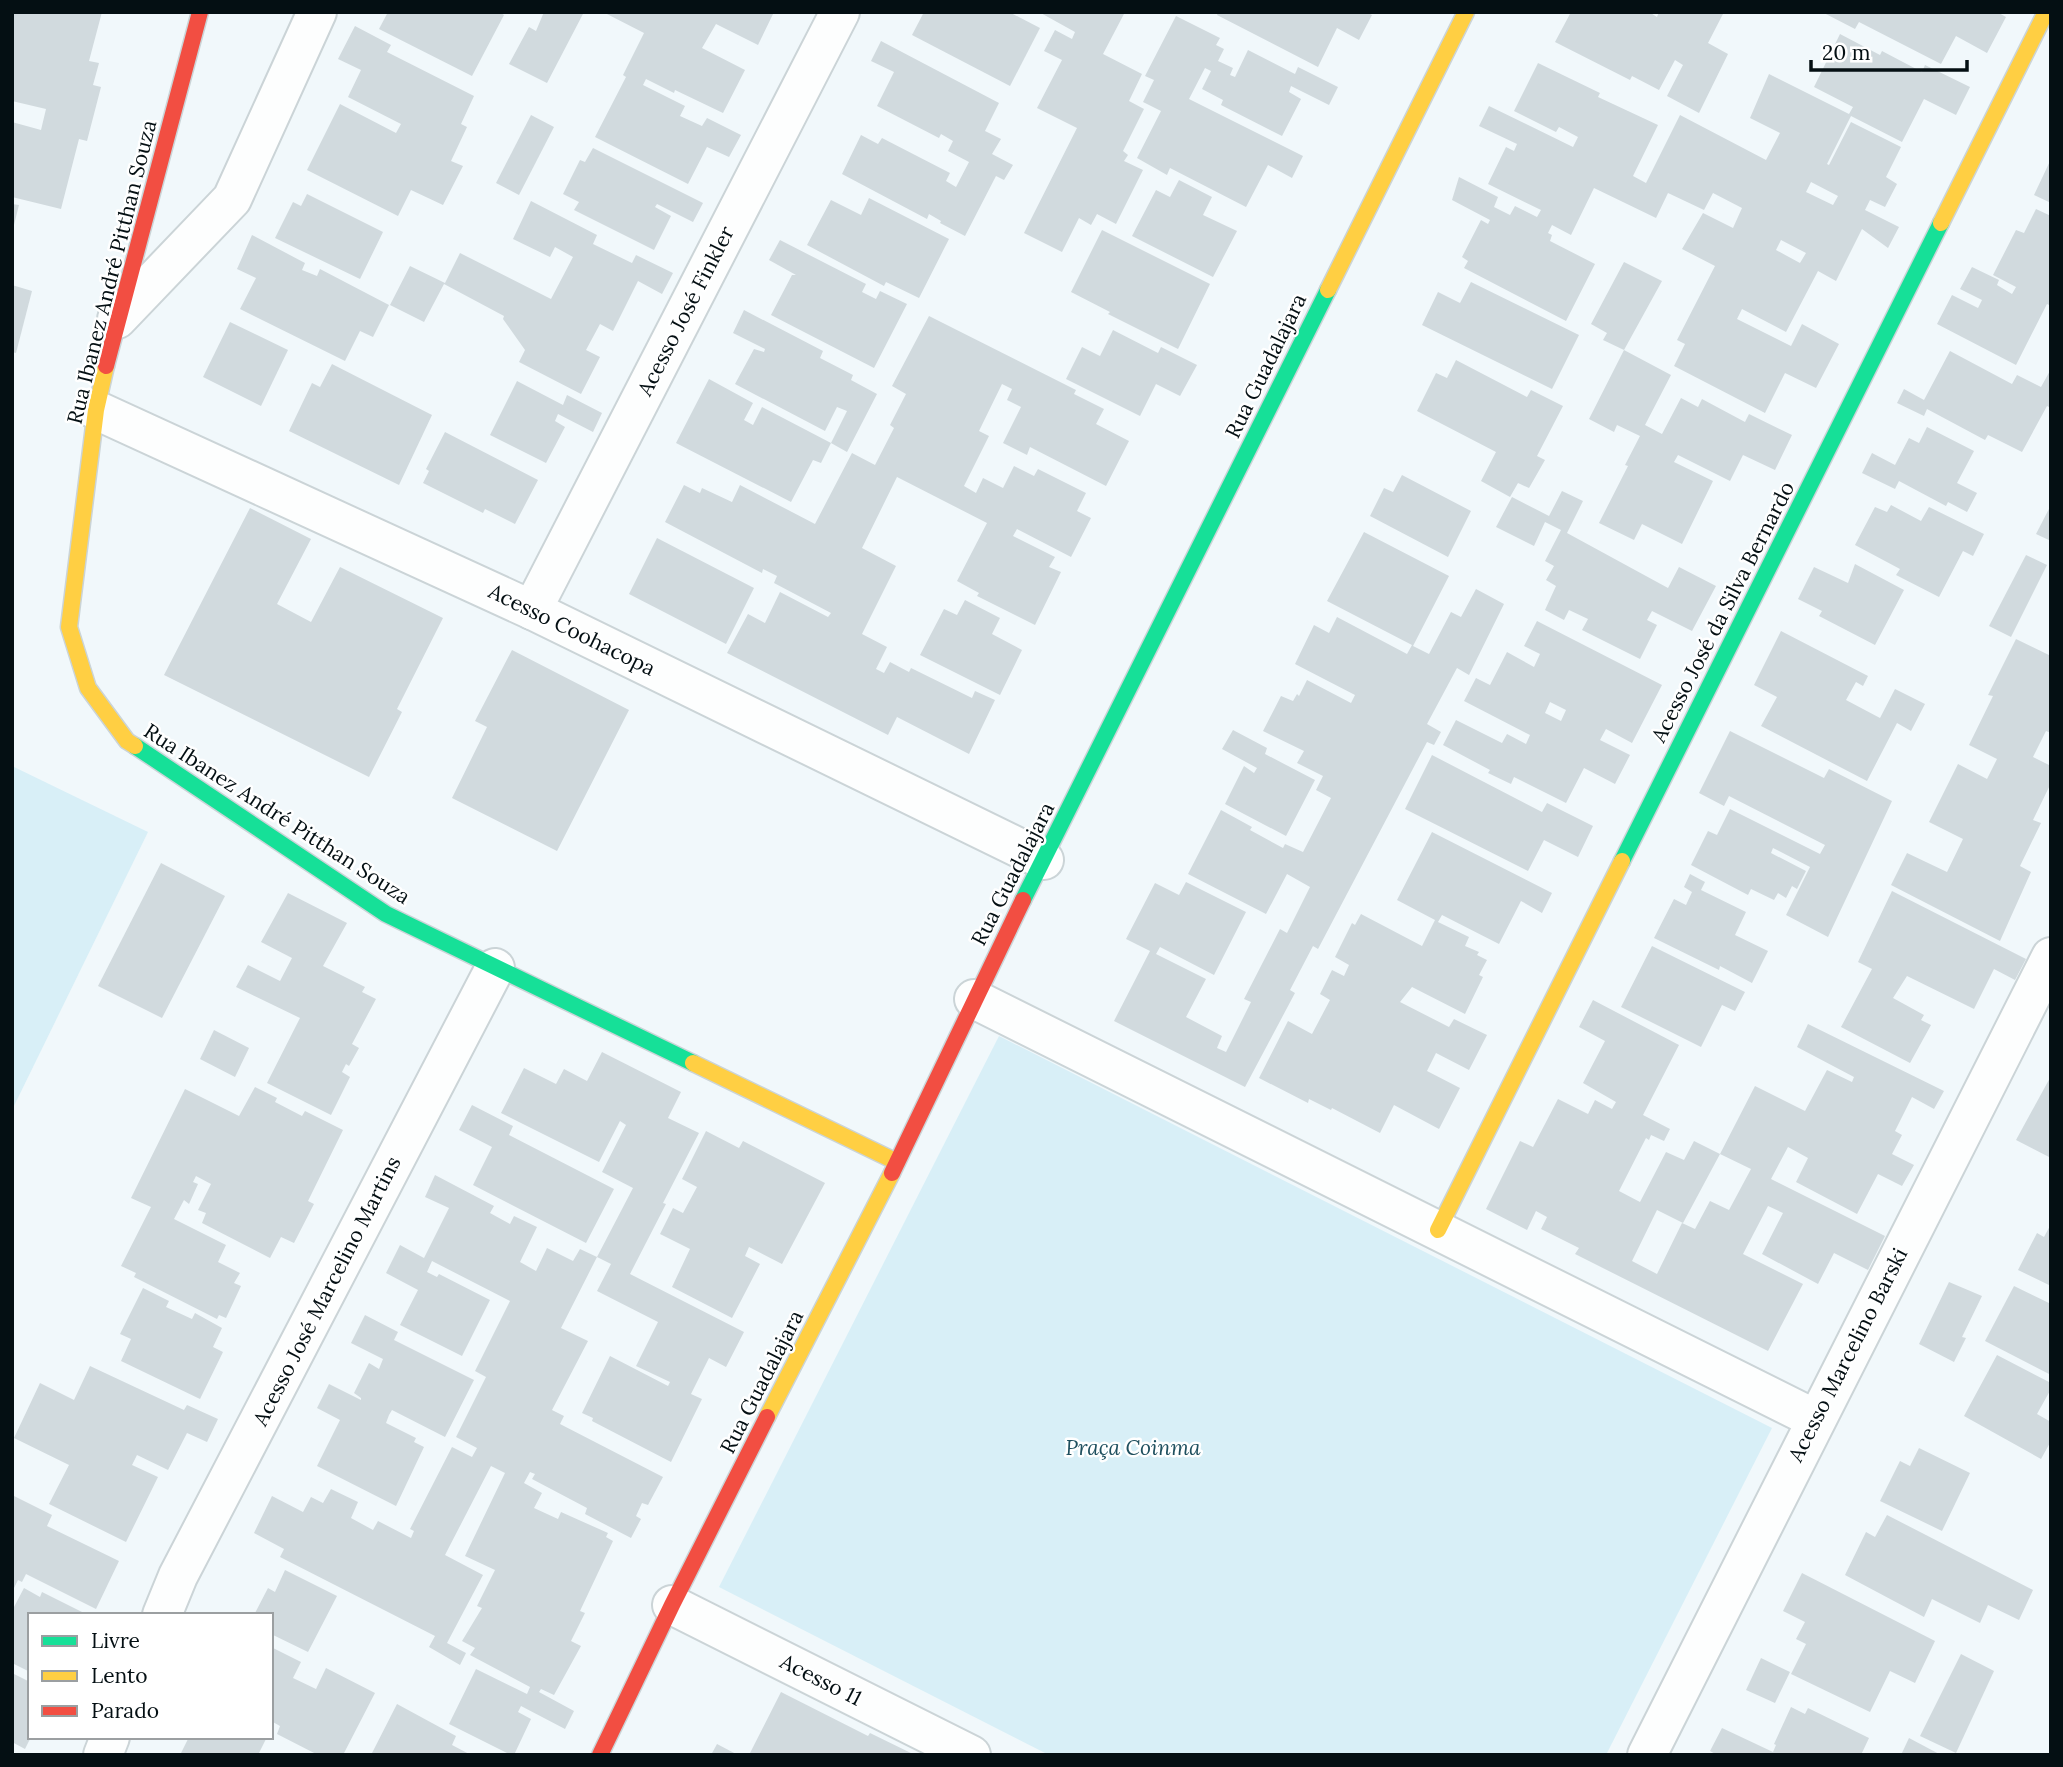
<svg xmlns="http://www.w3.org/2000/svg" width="2063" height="1767" font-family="Lora,serif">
  <rect width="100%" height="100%" fill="#f1f8fb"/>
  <g fill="#d8eff7">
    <path d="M12 766 148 832 12 1110Z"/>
    <path d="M999 1036 1772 1428 1606 1755H1049L719 1587Z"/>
  </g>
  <g fill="#d1dade" fill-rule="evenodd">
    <path d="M12 12H102L89 61 99 63 93 85 101 87 87 141 79 139 61 209 12 197V122L41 130 46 109 12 101Z"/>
    <path d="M388 12H499L504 15 472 76 379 29Z"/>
    <path d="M544 12H584L547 83 509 64 529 27 536 31Z"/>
    <path d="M603 12H774L758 45 716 24 702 48 745 70 723 113 675 90 674 93 646 79 643 85 685 106 680 116 702 126 707 118 741 135 729 157 707 147 688 184 595 137 626 77 623 75 644 33Z"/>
    <path d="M924 12H1009L1040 28 1010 86 912 35Z"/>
    <path d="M1039 12H1125L1103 54 1142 74 1129 101 1144 109 1123 151 1128 155 1124 161 1143 170 1116 224 1097 214 1091 225 1079 218 1062 252 1024 233 1077 128 1037 108 1062 60 1044 51 1055 30 1072 39 1075 32Z"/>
    <path d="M1218 12H1366L1372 15 1359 40 1337 28 1318 67 1217 15Z"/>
    <path d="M1571 12H1649L1657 17 1659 12H1724L1708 43 1728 54 1699 113 1667 96 1683 65 1675 60 1659 90 1632 76 1630 80 1555 42Z"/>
    <path d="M1822 12H1997L2006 17 1987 53 1956 36 1941 64 1859 22 1855 29Z"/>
    <path d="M1176 16 1220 38 1216 45 1224 49 1218 61 1233 68 1230 75 1235 77 1248 50 1295 74 1298 67 1338 87 1329 105 1291 86 1289 92 1301 99 1282 136 1221 105 1223 100 1202 89 1211 71 1205 68 1189 99 1303 156 1292 178 1268 165 1246 207 1170 168 1167 175 1137 158 1161 111 1143 102 1154 80 1145 76Z"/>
    <path d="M355 26 391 45 387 52 474 96 461 124 467 127 451 161 463 166 443 205 411 190 398 216 307 170 340 104 396 133 401 124 348 97 361 70 338 59Z"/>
    <path d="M1840 34 1880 55 1882 51 1922 72 1925 65 1970 87 1956 115 1924 99 1902 142 1851 116 1827 164 1829 165 1851 122 1901 147 1886 177 1897 184 1885 207 1870 200 1865 210 1899 227 1888 248 1862 229 1836 281 1818 271 1786 332 1742 309 1737 319 1791 346 1802 324 1839 344 1816 388 1785 373 1765 413 1674 366 1685 344 1677 340 1715 266 1682 249 1703 213 1733 228 1742 208 1713 193 1704 210 1668 193 1656 218 1594 188 1571 235 1552 225 1548 233 1552 235 1550 241 1595 264 1566 321 1464 268 1468 261 1462 257 1481 220 1488 224 1490 220 1452 200 1459 177 1498 197 1494 207 1510 215 1515 206 1537 217 1541 210 1488 184 1506 147 1514 151 1517 144 1479 126 1489 106 1573 147 1578 137 1559 127 1556 132 1514 111 1538 63 1600 93 1598 97 1658 125 1633 176 1646 183 1680 115 1766 160 1780 133 1750 118 1769 74 1849 114 1853 107 1814 87ZM1811 182 1838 196 1833 205 1806 192ZM1781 240 1806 253 1800 263 1776 250Z"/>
    <path d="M881 41 999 103 985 131 1001 139 992 154 1013 165 1004 180 996 176 965 236 940 223 941 221 929 214 927 219 842 174 861 135 878 144 882 138 950 173 946 181 956 187 969 162 948 151 953 141 941 134 939 138 877 106 894 72 871 61Z"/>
    <path d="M531 115 554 127 519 195 496 183Z"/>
    <path d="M593 148 703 203 693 222 657 204 655 207 671 216 654 250 574 210 579 202 563 194 580 160 585 162Z"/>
    <path d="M2051 159V203L2034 195Z"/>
    <path d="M1179 180 1212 197 1203 215 1237 231 1213 277 1132 236 1156 190 1170 197Z"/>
    <path d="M307 194 383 232 360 279 275 238 293 202 301 206Z"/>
    <path d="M869 198 949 239 919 298 886 282 884 286 807 245 831 200 861 215Z"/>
    <path d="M531 201 597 235 593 244 632 263 636 255 673 273 662 294 638 281 613 331 600 324 586 350 600 357 581 394 519 362 525 350 503 319 504 316 444 284 424 322 390 305 410 266 445 283 460 253 551 299 573 257 555 247 550 257 513 239Z"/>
    <path d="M12 204 19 205 13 229H12Z"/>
    <path d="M2036 209 2051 216V306L2047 304 2016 365 1937 324 1952 295 1978 308 1982 300 1960 289 1972 267 1999 280 1997 285 2012 294 2016 287 1993 275 2016 230 2024 233Z"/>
    <path d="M1102 230 1210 284 1178 349 1108 314 1110 312 1071 292Z"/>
    <path d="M252 235 305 263 302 270 317 276 320 269 389 305 373 337 360 331 345 361 240 309 256 278 237 269Z"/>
    <path d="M780 240 866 284 862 292 876 299 880 291 907 304 874 368 771 315 792 275H796L769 260Z"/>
    <path d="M1624 262 1662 281 1624 350 1603 340 1607 333 1591 324Z"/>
    <path d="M1471 282 1579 335 1552 389 1422 325 1438 292 1460 303Z"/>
    <path d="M12 285 32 291 16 353 12 352Z"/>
    <path d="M744 310 823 351 820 358 853 375 851 380 877 394 847 452 831 443 847 411 837 407 825 431 735 384 754 349 764 352 765 349 733 333Z"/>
    <path d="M929 316 1076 390 1074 394 1104 409 1096 424 1129 441 1106 486 1030 447 1027 455 1003 443 1021 407 1007 400 1012 389 1002 384 979 431 989 436 964 486 976 493 983 478 1003 488 1014 466 1034 476 1038 469 1086 493 1077 511 1091 518 1071 557 1017 529 1013 536 1055 557 1049 567 1061 572 1035 625 977 596 979 593 957 581 987 523 897 477 862 548 896 566 862 634 887 647 876 669 884 673 890 662 909 672 911 668 972 698 975 691 995 700 969 754 897 717 888 735 727 653 748 614 765 623 780 592 828 617 831 613 774 583 777 576 763 569 762 573 665 522 684 485 700 493 702 488 732 502 740 485 815 524 852 453 875 465 894 428 890 425 906 394 892 386Z"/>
    <path d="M230 322 288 350 261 406 203 377Z"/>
    <path d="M1113 330 1158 353 1161 347 1197 365 1180 396 1156 384 1140 416 1066 379 1082 347 1100 356Z"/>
    <path d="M1624 350 1671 375 1645 425 1662 434 1681 398 1698 407 1702 399 1745 422 1749 414 1792 435 1775 470 1743 455 1730 481 1678 455 1674 462 1713 481 1682 544 1642 524 1634 540 1599 523 1628 466 1625 465 1640 436 1617 425 1614 432 1589 419Z"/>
    <path d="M1950 351 2012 384 2017 375 2041 387 2051 369V408L2047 406 2022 452 1988 435 1985 440 1927 409 1924 416 1897 403 1904 389 1924 400Z"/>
    <path d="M1456 360 1527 397 1531 390 1563 406 1537 456 1545 460 1529 488 1518 483 1510 497 1481 481 1496 452 1417 411 1436 373 1447 378Z"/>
    <path d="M332 364 432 415 399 485 289 431 312 383 320 387Z"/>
    <path d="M709 379 753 403 744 420 753 425 762 407 831 443 821 463 813 460 791 502 676 443Z"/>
    <path d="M517 381 563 405 567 395 602 413 593 432 558 414 555 421 565 427 546 463 490 435Z"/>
    <path d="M1927 427 1974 451 1957 483 1977 493 1967 512 1948 502 1946 506 1899 481 1895 489 1862 473 1872 453 1895 465 1909 438 1919 443Z"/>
    <path d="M445 432 538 480 515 524 485 509 483 513 423 483 429 471 426 469Z"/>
    <path d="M1402 475 1471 511 1448 557 1370 516 1384 488 1393 492Z"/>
    <path d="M1562 491 1583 501 1567 533 1668 588 1679 567 1716 586 1692 631 1652 611 1647 620 1657 625 1640 659 1582 630 1588 619 1569 610 1564 620 1545 610 1556 586 1546 580 1554 566 1545 561 1561 530 1545 522 1534 546 1496 527 1512 497 1549 516Z"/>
    <path d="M1891 505 1921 521 1929 507 1984 534 1973 556 1963 551 1939 597 1896 575 1900 569 1855 545 1875 507 1887 512Z"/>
    <path d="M2051 505V541L2036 534Z"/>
    <path d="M250 508 311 539 277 604 311 622 340 567 443 618 397 709 402 712 369 777 164 675Z"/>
    <path d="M1364 532 1449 576 1413 646 1429 654 1451 612 1461 617 1476 589 1504 604 1469 675 1457 668 1427 724 1441 732 1434 745 1427 742 1318 949 1313 946 1290 990 1295 993 1245 1087 1114 1021 1150 951 1126 939 1155 883 1179 895 1186 882 1246 912 1214 975 1160 947 1156 954 1206 979 1186 1017 1222 1036 1217 1048 1226 1052 1251 1002 1244 999 1280 929 1287 933 1310 887 1287 874 1266 914 1188 874 1221 810 1252 827 1250 830 1283 848 1285 844 1303 852 1331 798 1316 790 1323 776 1297 763 1304 751 1263 731 1281 696 1293 701 1297 694 1299 696 1307 680 1351 703 1355 695 1295 664 1314 625 1329 633 1337 617 1407 654 1412 645 1327 601Z"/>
    <path d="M657 538 754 588 726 644 629 594Z"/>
    <path d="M2026 555 2047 565 2011 637 1989 626Z"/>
    <path d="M1855 564 1904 590 1875 645 1819 616 1822 611 1798 599 1814 567 1848 583Z"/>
    <path d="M965 600 1000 618 992 634 1022 650 1000 695 920 655 944 609 957 615Z"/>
    <path d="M1537 621 1662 685 1632 743 1606 729 1600 740 1630 755 1615 784 1584 768 1566 803 1514 777 1511 784 1488 773 1490 770 1443 745 1456 720 1502 743 1507 734 1526 744 1530 735 1464 701 1476 678 1490 685 1507 652 1534 667 1540 654 1524 646ZM1550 702 1566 710 1561 721 1545 713Z"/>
    <path d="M1781 631 1868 676 1863 686 1856 682 1846 700 1880 718 1895 689 1925 704 1911 731 1897 723 1867 781 1761 726 1777 697 1754 685Z"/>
    <path d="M2016 639 2051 656V733L2046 731 2033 757 2051 766V783L2033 820 2041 823 2020 866 2031 872 2000 941 1891 885 1907 853 1947 872 1963 839 1929 822 1958 764 1987 779 1997 759 1969 745 1993 696 1988 695Z"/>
    <path d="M512 650 629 710 557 851 452 798 487 727 475 721Z"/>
    <path d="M1233 730 1267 748 1265 754 1315 780 1286 836 1225 804 1244 766 1254 773 1257 768 1222 749Z"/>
    <path d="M1730 731 1824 778 1829 769 1892 801 1828 937 1786 915 1810 867 1773 848 1771 853 1806 871 1797 889 1792 886 1786 898 1778 893 1774 900 1751 889 1748 895 1691 865 1708 831 1717 835 1730 809 1820 854 1825 845 1729 796 1724 806 1699 793Z"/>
    <path d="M1432 755 1542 812 1547 803 1593 826 1578 857 1544 840 1528 871 1405 809Z"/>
    <path d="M1432 832 1552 893 1542 913 1521 901 1499 944 1442 915 1438 922 1469 937 1465 946 1479 952 1477 955 1487 960 1479 975 1483 977 1465 1014 1412 987 1400 1002 1449 1027 1454 1019 1487 1035 1469 1070 1436 1053 1427 1071 1460 1088 1439 1129 1394 1105 1380 1133 1332 1108 1331 1110 1309 1099 1308 1103 1259 1078 1288 1021 1312 1034 1330 1000 1320 994 1332 970 1344 976 1349 965 1335 957 1352 923 1355 925 1361 914 1422 946 1435 920 1397 900Z"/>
    <path d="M161 863 225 896 162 1018 98 986Z"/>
    <path d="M1690 874 1705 882 1701 890 1746 912 1735 935 1768 951 1752 983 1720 966 1719 970 1654 938 1674 899 1686 905 1692 892 1684 887Z"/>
    <path d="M1892 891 2026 959 2015 980 1994 969 1974 1009 1907 976 1893 998 1924 1015 1921 1020 1931 1025 1910 1063 1841 1027 1872 969 1858 962Z"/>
    <path d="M288 893 347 923 323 966 365 987 362 992 376 999 352 1044 359 1048 349 1066 346 1064 342 1072 350 1077 331 1115 267 1083 300 1018 236 987 248 965 280 981 292 958 261 942Z"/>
    <path d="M1652 946 1745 992 1735 1011 1722 1005 1701 1047 1621 1007Z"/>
    <path d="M1593 1000 1679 1045 1643 1115 1670 1129 1664 1141 1651 1135 1649 1140 1646 1138 1619 1191 1640 1202 1666 1152 1684 1160 1694 1141 1720 1154 1755 1086 1805 1111 1827 1070 1852 1082 1854 1077 1797 1047 1808 1024 1944 1091 1934 1109 1912 1097 1895 1131 1902 1135 1892 1154 1914 1165 1902 1186 1878 1174 1857 1214 1796 1182 1808 1158 1788 1147 1771 1179 1885 1236 1868 1270 1834 1253 1818 1284 1762 1254 1783 1213 1768 1206 1743 1254 1803 1284 1768 1351 1575 1254 1579 1248 1541 1229 1547 1217 1536 1211 1527 1230 1486 1209 1520 1141 1533 1147 1558 1099 1588 1114 1595 1100 1612 1109 1616 1102 1583 1083 1605 1041 1579 1027ZM1720 1154 1751 1169 1729 1210 1710 1201 1695 1229 1682 1223 1657 1274 1632 1261 1657 1210 1683 1223Z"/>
    <path d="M214 1030 249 1048 235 1077 200 1059Z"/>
    <path d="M602 1052 681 1092 668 1118 699 1133 663 1203 666 1204 630 1274 744 1332 726 1367 709 1358 691 1394 702 1399 671 1462 592 1421 593 1418 582 1413 610 1356 668 1386 670 1382 636 1366 658 1322 597 1291 611 1264 597 1257 561 1328 588 1341 552 1410 564 1416 560 1424 663 1477 648 1505 642 1503 636 1516 641 1519 631 1538 585 1514 587 1508 532 1479 535 1474 530 1472 524 1483 542 1493 534 1508 558 1519 561 1512 608 1533 606 1537 613 1541 580 1611 585 1613 571 1641 581 1646 554 1695 541 1689 539 1692 574 1711 565 1729 521 1706 518 1712 531 1719 514 1755H511L449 1724 476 1669 527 1694 530 1687 470 1655 475 1648 462 1641 482 1608 477 1606 495 1570 465 1556 505 1473 491 1466 445 1555 483 1575 447 1643 466 1653 460 1665 429 1647 435 1636 280 1557 284 1549 254 1533 272 1496 303 1512 311 1497 323 1503 331 1489 358 1502 351 1518 373 1530 378 1521 411 1538 414 1531 410 1529 452 1447 472 1457 477 1448 456 1437 486 1377 475 1371 510 1301 432 1261 427 1272 437 1277 439 1274 490 1300 462 1356 400 1325 418 1290 386 1273 400 1245 424 1258 449 1208 425 1197 435 1175 494 1206 490 1213 510 1224 514 1216 537 1227 520 1262 536 1271 547 1248 573 1261 580 1249 597 1257 633 1188 602 1172 626 1125 620 1121 599 1162 501 1113 524 1068 556 1084 564 1069 587 1081Z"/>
    <path d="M2051 1076V1158L2016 1140Z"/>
    <path d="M255 1087 277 1098 275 1102 302 1116 305 1111 343 1130 308 1201 314 1204 294 1243 281 1237 270 1258 202 1223 206 1213 198 1210 211 1184 196 1176 193 1182 198 1184 189 1204 184 1200 174 1219 226 1245 218 1262 240 1273 234 1283 241 1286 226 1318 219 1315 217 1319 134 1277 136 1273 121 1266 151 1207 131 1198 185 1089 239 1116Z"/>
    <path d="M472 1105 513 1126 509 1135 614 1189 586 1243 473 1185 492 1147 459 1130Z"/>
    <path d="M706 1131 739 1148 743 1141 825 1183 782 1264 749 1247 745 1256 760 1264 732 1318 672 1287 690 1249 660 1234 673 1208 683 1213 697 1187 682 1179Z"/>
    <path d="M2051 1224V1286L2018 1270 2037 1233 2044 1237Z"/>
    <path d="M1949 1282 1982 1296 1962 1337 1966 1338 1954 1362 1919 1344Z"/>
    <path d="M2014 1286 2051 1304V1375L1985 1341Z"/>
    <path d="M143 1288 169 1301 166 1307 192 1319 195 1313 222 1328 213 1347 223 1352 200 1399 121 1361 131 1339 120 1334Z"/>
    <path d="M365 1315 398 1332 394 1340 474 1380 445 1437 392 1410 389 1415 386 1423 416 1438 414 1442 424 1447 396 1506 317 1466 340 1420 317 1408 329 1384 361 1400V1398L354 1393 369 1363 379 1369 383 1359 351 1343Z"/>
    <path d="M1997 1355 2051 1383V1389L2037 1414 2051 1422V1441L2041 1459 1964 1416Z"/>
    <path d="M90 1366 184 1410 187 1405 218 1419 207 1442 187 1433 168 1470 137 1455 132 1465 158 1477 126 1542 49 1504 69 1465 14 1438 40 1383 74 1400Z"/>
    <path d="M1919 1448 1970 1473 1942 1531 1880 1501 1900 1461 1910 1466Z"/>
    <path d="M12 1495 52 1515 47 1526 119 1561 96 1609 26 1574 22 1582 18 1580 12 1592Z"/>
    <path d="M1887 1515 2033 1590 2019 1620 1988 1605 1980 1623 1932 1599 1924 1617 1845 1575 1866 1532 1875 1537Z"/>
    <path d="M285 1570 337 1596 308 1652 271 1634V1615H254L268 1588 275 1592Z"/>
    <path d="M1802 1573 1935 1641 1915 1683 1890 1671 1870 1712 1791 1674 1806 1644 1796 1639 1805 1622 1783 1611Z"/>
    <path d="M24 1588 40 1597 42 1592 88 1615H30V1672L12 1663V1605L14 1607Z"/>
    <path d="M271 1647 301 1662 293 1678 316 1689 326 1668 375 1693 343 1755H318L277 1734 280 1726 271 1721Z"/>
    <path d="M1961 1654 1994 1671 1956 1753 1920 1736Z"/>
    <path d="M1761 1658 1790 1672 1775 1703 1746 1690Z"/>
    <path d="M12 1673 30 1682 31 1737 25 1749 12 1742Z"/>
    <path d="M781 1692 868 1736 870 1733 915 1755H749Z"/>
    <path d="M397 1704 456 1736 452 1745 471 1755H371Z"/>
    <path d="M1791 1707 1805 1714 1808 1708 1869 1738 1861 1755H1717L1710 1751 1722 1728 1773 1752 1776 1745 1774 1744Z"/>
    <path d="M189 1737H267L258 1755H180Z"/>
    <path d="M1909 1738 1941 1755H1901Z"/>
    <path d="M717 1744 738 1755H711Z"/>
  </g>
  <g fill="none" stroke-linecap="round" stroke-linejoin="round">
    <g stroke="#cbd4d7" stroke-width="42">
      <g id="street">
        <path d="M117 319 232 199 317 12"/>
        <path d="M96 410 532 610 1044 860"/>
        <path d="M532 610 840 12"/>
        <path d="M974 999 1815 1419"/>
        <path d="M672 1605 971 1755"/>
        <path d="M162 1615 178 1576 495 968"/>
        <path d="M103 1755 110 1737"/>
        <path d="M1647 1755 2051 957"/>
      </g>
    </g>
    <g stroke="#cbd4d7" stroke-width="19">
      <g id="fast">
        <path d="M135 746 386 914 693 1063"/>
        <path d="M1622 861 1941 223"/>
        <path d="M1023 900 1328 290"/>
      </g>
    </g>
    <g stroke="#cbd4d7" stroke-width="19">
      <g id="slow">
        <path d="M1941 223 2046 12"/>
        <path d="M1328 290 1466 12"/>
        <path d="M106 366 96 410 69 627 88 688 127 741 135 746"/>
        <path d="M693 1063 897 1162"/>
        <path d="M1438 1230 1622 861"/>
        <path d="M767 1417 892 1173"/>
      </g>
    </g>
    <g stroke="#cbd4d7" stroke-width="19">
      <g id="jam">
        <path d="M106 366 200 12"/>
        <path d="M892 1173 1023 900"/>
        <path d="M600 1755 672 1605 767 1417"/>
      </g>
    </g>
    <use href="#street" stroke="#fdfefe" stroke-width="38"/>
    <use href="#fast" stroke="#16e098" stroke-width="16"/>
    <use href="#slow" stroke="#ffcf43" stroke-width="16"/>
    <use href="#jam" stroke="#f24e42" stroke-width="16"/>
  </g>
  <g text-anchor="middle" stroke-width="5" stroke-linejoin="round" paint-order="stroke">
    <g font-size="21" fill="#040f13" stroke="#fff">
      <text transform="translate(112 272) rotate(-76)" y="7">Rua Ibanez André Pitthan Souza</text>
      <text transform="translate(686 311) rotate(-63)" y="7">Acesso José Finkler</text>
      <text transform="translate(1266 366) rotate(-64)" y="7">Rua Guadalajara</text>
      <text transform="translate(1723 612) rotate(-63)" y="7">Acesso José da Silva Bernardo</text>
      <text transform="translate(572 630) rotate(26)" y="7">Acesso Coohacopa</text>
      <text transform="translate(277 814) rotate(33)" y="7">Rua Ibanez André Pitthan Souza</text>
      <text transform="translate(1013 874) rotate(-63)" y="7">Rua Guadalajara</text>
      <text transform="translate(327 1291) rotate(-63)" y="7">Acesso José Marcelino Martins</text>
      <text transform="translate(1848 1355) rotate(-63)" y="7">Acesso Marcelino Barski</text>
      <text transform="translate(762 1382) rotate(-63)" y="7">Rua Guadalajara</text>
      <text transform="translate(821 1680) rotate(27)" y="7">Acesso 11</text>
    </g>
    <g font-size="21" font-style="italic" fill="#1e4f5e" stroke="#fff">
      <text x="1133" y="1455">Praça Coinma</text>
    </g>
  </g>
  <rect width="2063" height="1767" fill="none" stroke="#040f13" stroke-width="28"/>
  <rect x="28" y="1613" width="245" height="126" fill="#ffffff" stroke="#9b9fa1" stroke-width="2"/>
  <rect x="42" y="1636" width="35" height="10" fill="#16e098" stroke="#9b9fa1" stroke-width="2"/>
  <text x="91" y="1648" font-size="21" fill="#040f13">Livre</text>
  <rect x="42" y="1671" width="35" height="10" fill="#ffcf43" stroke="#9b9fa1" stroke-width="2"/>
  <text x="91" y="1683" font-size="21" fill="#040f13">Lento</text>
  <rect x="42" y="1706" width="35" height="10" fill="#f24e42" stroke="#9b9fa1" stroke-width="2"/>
  <text x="91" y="1718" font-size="21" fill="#040f13">Parado</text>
  <path d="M1811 60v10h156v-10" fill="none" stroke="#040f13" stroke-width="3.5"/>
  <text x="1822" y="60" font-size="21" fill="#040f13" stroke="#ffffff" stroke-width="5" paint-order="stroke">20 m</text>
</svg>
